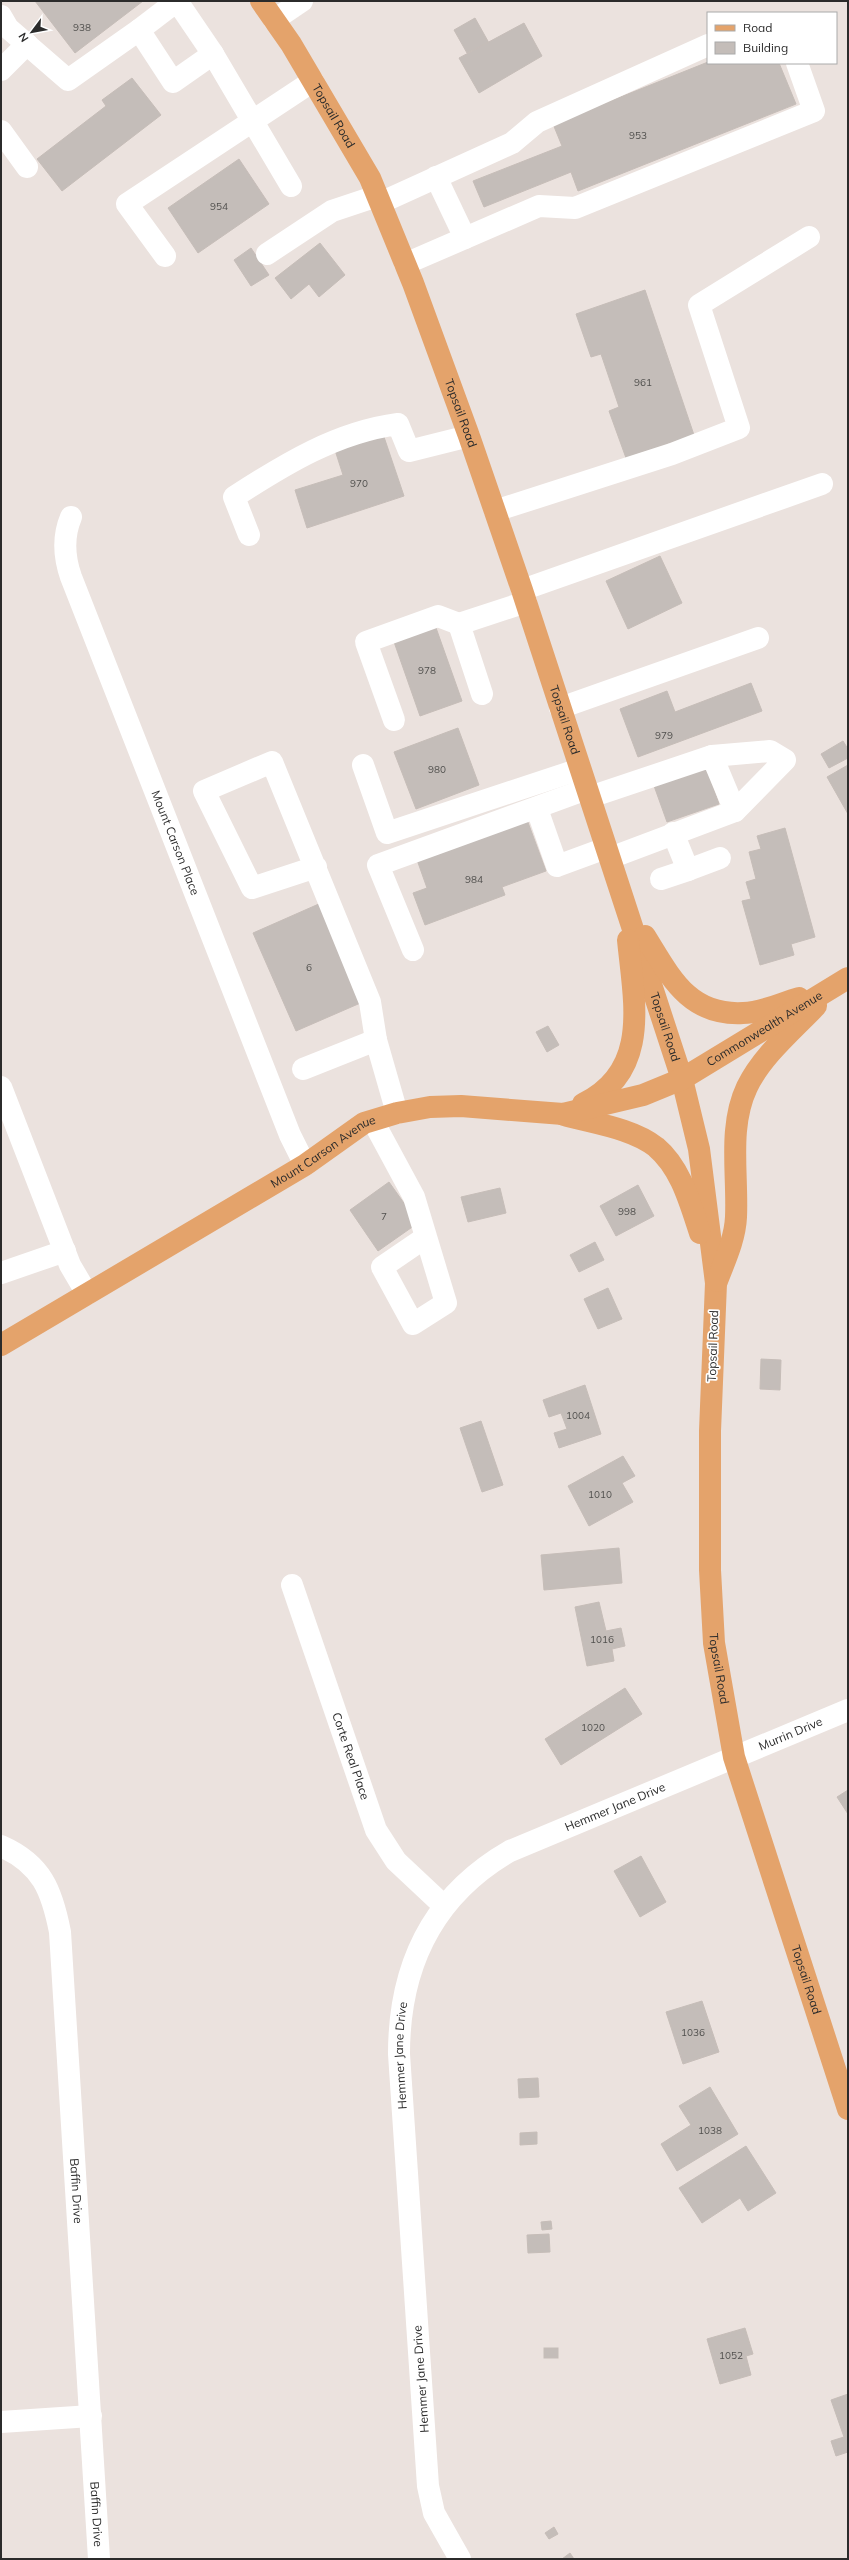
<svg xmlns="http://www.w3.org/2000/svg" width="849" height="2560" font-family="Mulish,sans-serif">
  <rect width="100%" height="100%" fill="#ebe2de"/>
  <g fill="#c4bdb9" stroke="#c6bdb8">
    <path d="M35 1H143L75 53Z"/>
    <path d="M475 18 489 43 467 53 454 30Z"/>
    <path d="M524 23 542 56 479 93 459 58Z"/>
    <path d="M708 62 779 63 796 104 578 191 571 172 484 207 473 181 562 146 553 124Z"/>
    <path d="M132 78 161 115 62 191 37 159 106 106 102 100Z"/>
    <path d="M239 159 269 204 198 253 168 208Z"/>
    <path d="M320 243 345 275 319 297 309 284 291 299 275 278Z"/>
    <path d="M251 248 269 275 251 286 234 260Z"/>
    <path d="M645 290 694 435 626 458 609 411 619 407 601 354 591 357 576 314Z"/>
    <path d="M382 431 404 496 307 528 295 490 343 475 334 447Z"/>
    <path d="M660 556 682 603 628 629 606 581Z"/>
    <path d="M435 625 462 701 420 716 393 639Z"/>
    <path d="M751 683 762 711 638 757 620 709 667 691 675 712Z"/>
    <path d="M458 728 479 785 416 809 394 752Z"/>
    <path d="M843 741 848 749V758L829 768 821 754Z"/>
    <path d="M705 764 719 804 667 822 653 783Z"/>
    <path d="M848 765V814L827 777Z"/>
    <path d="M526 817 546 871 502 887 505 895 425 925 413 893 427 888 416 857Z"/>
    <path d="M785 828 815 937 791 944 794 955 760 965 742 901 751 899 746 882 756 879 749 852 761 849 757 836Z"/>
    <path d="M321 903 365 1001 296 1031 253 933Z"/>
    <path d="M548 1026 559 1045 547 1052 536 1032Z"/>
    <path d="M389 1182 418 1223 378 1251 350 1210Z"/>
    <path d="M638 1185 654 1216 616 1236 600 1206Z"/>
    <path d="M500 1188 506 1213 468 1222 461 1197Z"/>
    <path d="M595 1242 604 1260 579 1272 570 1255Z"/>
    <path d="M608 1288 622 1319 598 1329 584 1299Z"/>
    <path d="M761 1359 781 1360 780 1390 760 1389Z"/>
    <path d="M585 1385 601 1434 559 1448 554 1433 567 1429 561 1413 549 1417 543 1400Z"/>
    <path d="M481 1421 503 1485 482 1492 460 1428Z"/>
    <path d="M623 1456 635 1476 622 1483 633 1502 589 1526 568 1486Z"/>
    <path d="M619 1548 622 1583 544 1590 541 1555Z"/>
    <path d="M599 1602 606 1631 621 1628 625 1646 612 1649 614 1661 587 1666 575 1607Z"/>
    <path d="M625 1688 642 1714 561 1765 545 1739Z"/>
    <path d="M848 1790V1814L837 1797Z"/>
    <path d="M641 1856 666 1902 640 1917 614 1871Z"/>
    <path d="M702 2001 719 2052 683 2064 666 2012Z"/>
    <path d="M538 2078 539 2097 519 2098 518 2079Z"/>
    <path d="M710 2087 738 2134 677 2171 661 2144 691 2125 679 2106Z"/>
    <path d="M537 2132V2144L520 2145V2133Z"/>
    <path d="M746 2146 776 2193 748 2211 740 2198 702 2223 679 2188Z"/>
    <path d="M551 2221 552 2229 542 2230 541 2222Z"/>
    <path d="M549 2234 550 2252 528 2253 527 2235Z"/>
    <path d="M745 2328 753 2354 746 2356 751 2375 720 2384 707 2339Z"/>
    <rect x="544" y="2348" width="14" height="10"/>
    <path d="M848 2394V2452L836 2456 831 2441 844 2437 831 2400Z"/>
    <path d="M554 2527 558 2534 549 2539 545 2533Z"/>
    <path d="M570 2553 574 2559H562Z"/>
  </g>
  <g fill="none" stroke-linecap="round" stroke-linejoin="round">
    <g stroke="#fff" stroke-width="22">
      <path d="M177 1 213 54 173 82 139 30Z"/>
      <path d="M1 16 8 28 68 80 139 30"/>
      <path d="M274 20 302 1"/>
      <path d="M213 54 291 186"/>
      <path d="M1 70 27 44"/>
      <path d="M1 131 27 167"/>
      <path d="M436 177 465 238"/>
      <path d="M380 203 512 143 537 122 708 45"/>
      <path d="M267 254 332 211 377 196"/>
      <path d="M165 256 127 204 313 81"/>
      <path d="M405 264 539 206 575 208 814 111 797 63"/>
      <path d="M495 511 672 454 739 428 699 305 809 237"/>
      <path id="s1" d="M71 517C63 536 64 557 71 577L290 1135 305 1165"/>
      <path d="M249 535 234 497C285 464 337 432 398 424L409 451 469 436"/>
      <path d="M522 590 822 484"/>
      <path d="M482 694 459 624 526 602"/>
      <path d="M560 708 758 638"/>
      <path d="M394 720 366 642 438 616 459 624"/>
      <path d="M712 756 770 751 785 760 735 811"/>
      <path d="M363 765 387 833 580 769"/>
      <path d="M590 797 712 756 735 811 610 858"/>
      <path d="M537 809 557 866 606 848"/>
      <path d="M673 833 688 870 720 858"/>
      <path d="M316 867 252 888 204 791 272 762 370 1002 376 1040"/>
      <path d="M661 879 688 870"/>
      <path d="M413 950 378 865 587 789"/>
      <path d="M303 1069 376 1040 397 1113"/>
      <path d="M1 1087 70 1265 87 1294"/>
      <path d="M373 1121 414 1197 446 1303 413 1324 382 1267 426 1237"/>
      <path d="M1 1273 65 1251"/>
      <path id="s2" d="M292 1585 376 1830 396 1861 444 1906"/>
      <path id="s3" d="M1 1846C42 1864 52 1891 60 1932L99 2559"/>
      <path d="M1 2422 91 2416"/>
      <path id="s4" d="M460 2559 434 2513 428 2486 399 2054C399 1966 432 1896 510 1851L848 1710"/>
    </g>
    <g stroke="#e4a36b" stroke-width="22">
      <path id="s5" d="M261 1 291 44 370 178 413 283 469 436 522 590 682 1079 699 1149 716 1283 710 1431V1570L714 1643 734 1757 848 2109"/>
      <path d="M645 936C670 976 688 1016 743 1013 762 1013 781 1003 799 998"/>
      <path d="M583 1104C651 1071 634 1002 628 940"/>
      <path d="M564 1115C592 1123 632 1128 656 1147 681 1168 690 1203 700 1233"/>
      <path d="M717 1281C725 1260 735 1239 736 1217 738 1174 728 1127 747 1087 762 1056 792 1031 816 1006"/>
      <path id="s6" d="M1 1345 305 1165 364 1123 397 1113 430 1107 461 1106 563 1114 643 1095 682 1079 848 978"/>
    </g>
  </g>
  <g text-anchor="middle" stroke-width="3.5" stroke-linejoin="round" paint-order="stroke">
    <g font-size="10" fill="#51504e">
      <text x="82" y="31">938</text>
      <text x="638" y="139">953</text>
      <text x="219" y="210">954</text>
      <text x="643" y="386">961</text>
      <text x="359" y="487">970</text>
      <text x="427" y="674">978</text>
      <text x="664" y="739">979</text>
      <text x="437" y="773">980</text>
      <text x="474" y="883">984</text>
      <text x="309" y="971">6</text>
      <text x="627" y="1215">998</text>
      <text x="384" y="1220">7</text>
      <text x="578" y="1419">1004</text>
      <text x="600" y="1498">1010</text>
      <text x="602" y="1643">1016</text>
      <text x="593" y="1731">1020</text>
      <text x="693" y="2036">1036</text>
      <text x="710" y="2134">1038</text>
      <text x="731" y="2359">1052</text>
    </g>
    <g font-size="12" fill="#2b2b2b" stroke="#fff">
      <text dy="4" stroke="none"><textPath href="#s5" startOffset="136">Topsail Road</textPath></text>
      <text dy="4" stroke="none"><textPath href="#s5" startOffset="460">Topsail Road</textPath></text>
      <text dy="4" stroke="none"><textPath href="#s5" startOffset="784">Topsail Road</textPath></text>
      <text dy="4" stroke="none"><textPath href="#s1" startOffset="347">Mount Carson Place</textPath></text>
      <text dy="4" stroke="none"><textPath href="#s5" startOffset="1107">Topsail Road</textPath></text>
      <text dy="4" stroke="none"><textPath href="#s6" startOffset="848">Commonwealth Avenue</textPath></text>
      <text dy="4" stroke="none"><textPath href="#s6" startOffset="376">Mount Carson Avenue</textPath></text>
      <text transform="translate(713 1346) rotate(-88)" y="4">Topsail Road</text>
      <text dy="4" stroke="none"><textPath href="#s5" startOffset="1755">Topsail Road</textPath></text>
      <text dy="4" stroke="none"><textPath href="#s4" startOffset="1061">Murrin Drive</textPath></text>
      <text dy="4" stroke="none"><textPath href="#s2" startOffset="181">Corte Real Place</textPath></text>
      <text dy="4" stroke="none"><textPath href="#s4" startOffset="871">Hemmer Jane Drive</textPath></text>
      <text dy="4" stroke="none"><textPath href="#s5" startOffset="2079">Topsail Road</textPath></text>
      <text dy="4" stroke="none"><textPath href="#s4" startOffset="512">Hemmer Jane Drive</textPath></text>
      <text dy="4" stroke="none"><textPath href="#s3" startOffset="369">Baffin Drive</textPath></text>
      <text transform="translate(421 2379) rotate(-94)" y="4">Hemmer Jane Drive</text>
      <text dy="4" stroke="none"><textPath href="#s3" startOffset="693">Baffin Drive</textPath></text>
    </g>
  </g>
  <rect width="849" height="2560" fill="none" stroke="#2b2b2b" stroke-width="4"/>
  <rect x="707" y="12" width="130" height="52" fill="#ffffff" stroke="#aaaaaa"/>
  <rect x="715" y="25" width="20" height="6" fill="#e4a36b" stroke="#aaaaaa"/>
  <text x="743" y="32" font-size="12" fill="#2b2b2b">Road</text>
  <rect x="715" y="42" width="20" height="12" fill="#c4bdb9" stroke="#aaaaaa"/>
  <text x="743" y="52" font-size="12" fill="#2b2b2b">Building</text>
  <g transform="translate(32 32) rotate(238)" stroke="#ffffff" stroke-width="3" paint-order="stroke">
  <path d="M0-3L7 15L0 10L-7 15Z" fill="#2b2b2b"/>
  <text y="-6" font-size="11" font-weight="bold" text-anchor="middle" fill="#2b2b2b">N</text>
  </g>
</svg>
